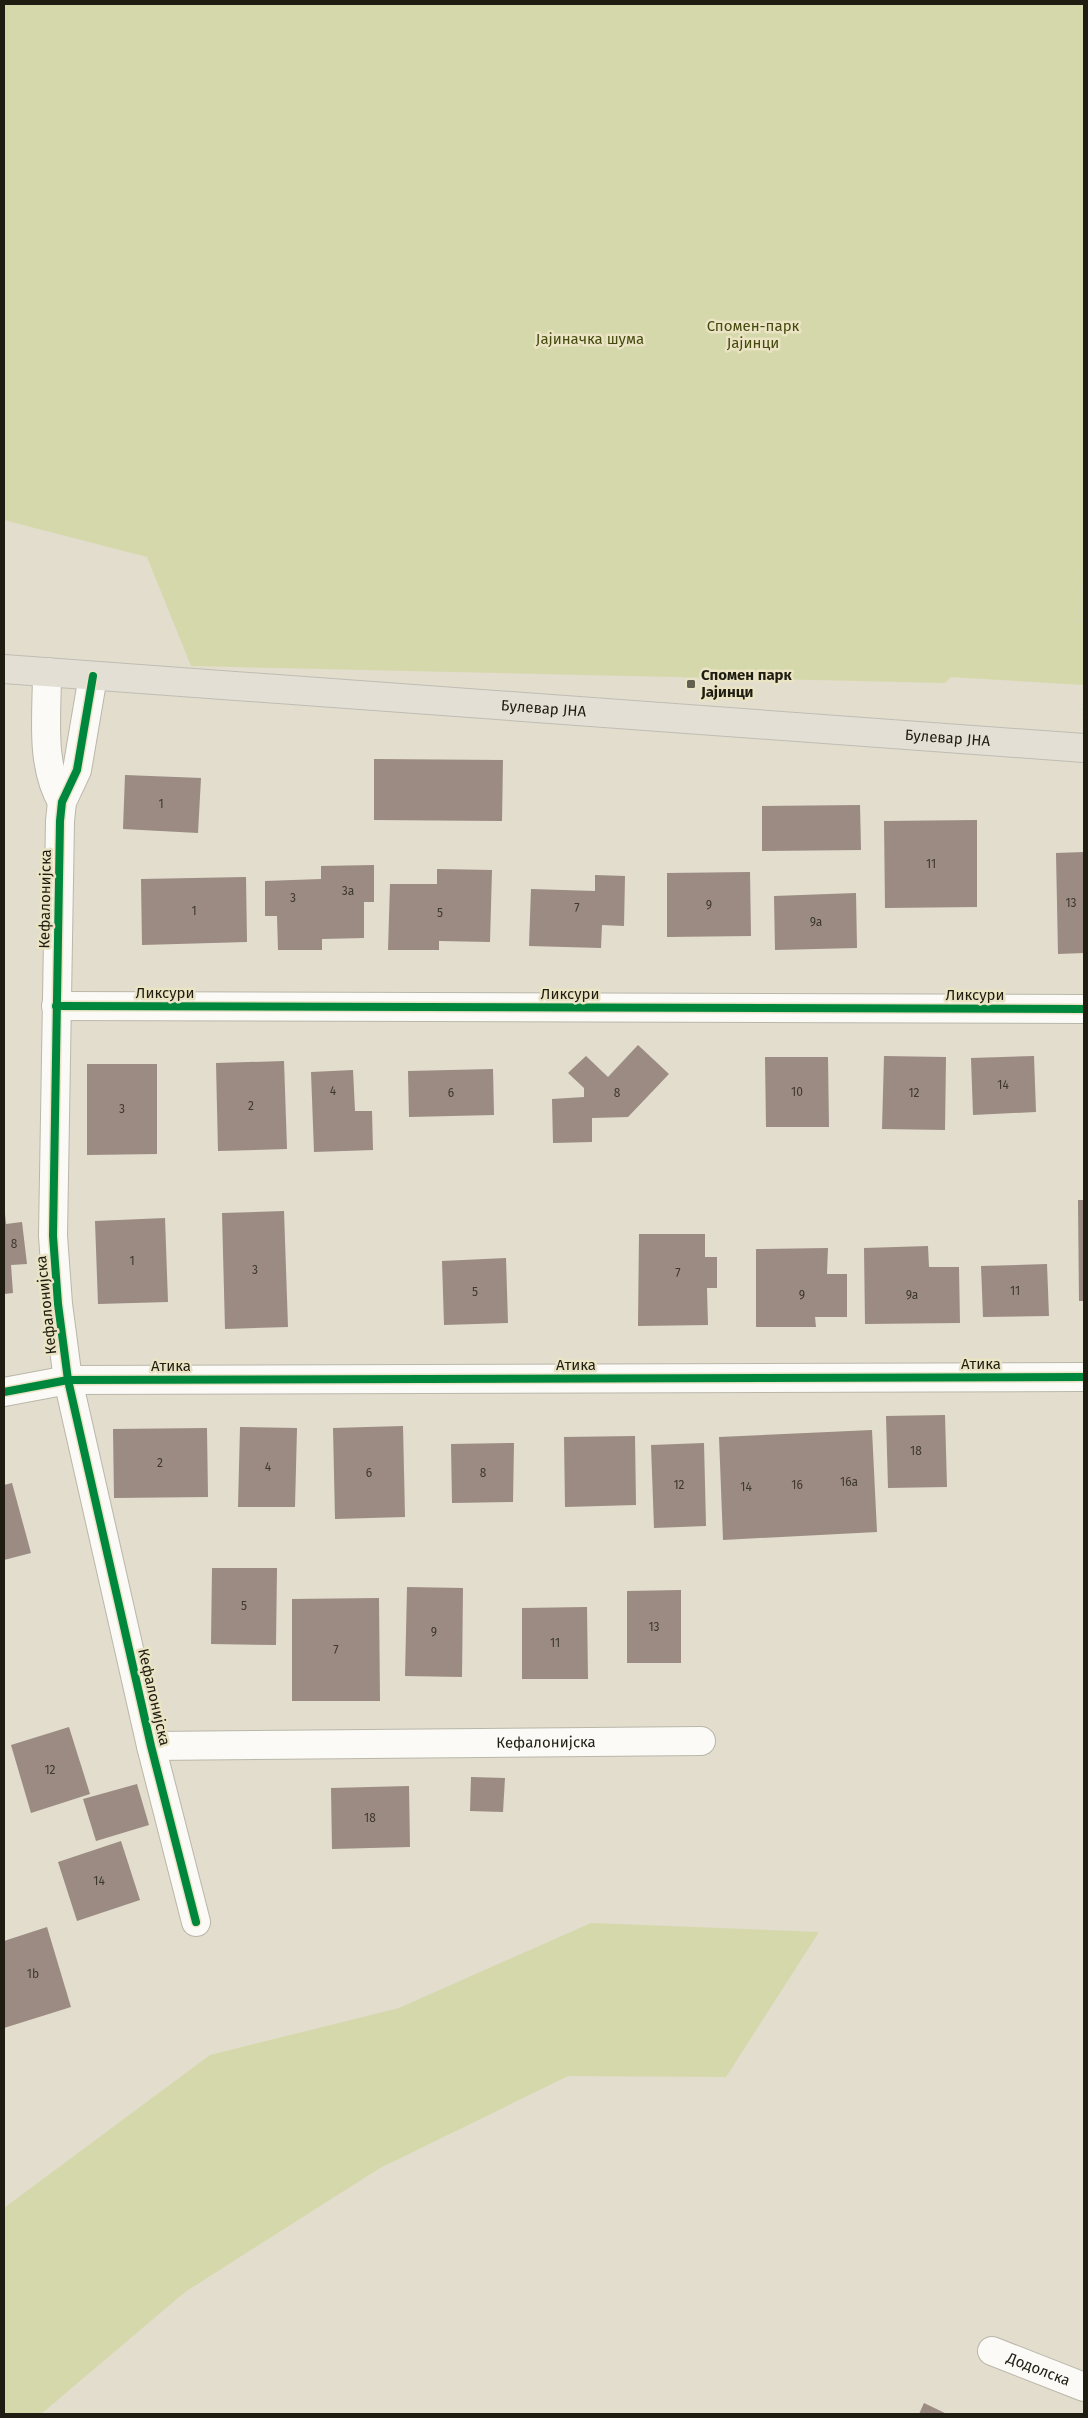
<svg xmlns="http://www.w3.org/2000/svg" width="1088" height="2418" font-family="'Fira Sans',sans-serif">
  <rect width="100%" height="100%" fill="#e2ddcc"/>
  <g fill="#d5d8aa">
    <path d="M4 4H1084V685L951 677 945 683 191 666 147 557 4 520Z"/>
    <path d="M591 1923 819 1932 726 2077 568 2076 380 2168 185 2292 41 2414H4V2208L210 2055 399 2008Z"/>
  </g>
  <g fill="#9b8b83">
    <path d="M374 759 503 760 502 821 374 820Z"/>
    <path d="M125 775 201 778 198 833 123 829Z"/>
    <path d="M860 805 861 850 762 851V806Z"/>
    <path d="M977 820V907L885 908 884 821Z"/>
    <path d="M1084 852V953L1058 954 1056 853Z"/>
    <path d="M374 865V902H364V938L322 939V950H278L277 916H265V881L321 879V866Z"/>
    <path d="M437 869 492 870 490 942 439 941V950H388L390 884H437Z"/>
    <path d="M750 872 751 936 667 937V873Z"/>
    <path d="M595 875 625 876 624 926 602 925 601 948 529 946 531 889 595 891Z"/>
    <path d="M246 877 247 942 142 945 141 879Z"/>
    <path d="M856 893 857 948 775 950 774 896Z"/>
    <path d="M638 1045 669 1074 628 1117 592 1118V1142L553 1143 552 1099 584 1097V1088L568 1073 586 1056 608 1077Z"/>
    <path d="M884 1056 946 1057 945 1130 882 1129Z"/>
    <path d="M1034 1056 1036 1112 973 1115 971 1058Z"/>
    <path d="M765 1057H828L829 1127H766Z"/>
    <path d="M284 1061 287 1149 218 1151 216 1063Z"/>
    <path d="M87 1064H157V1154L87 1155Z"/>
    <path d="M493 1069 494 1115 409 1117 408 1071Z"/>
    <path d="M353 1070 355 1111H372L373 1150 314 1152 311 1072Z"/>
    <path d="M1078 1200H1084V1301H1079Z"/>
    <path d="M284 1211 288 1327 225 1329 222 1213Z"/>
    <path d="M5 1214 6 1224 22 1222 27 1264 11 1265 13 1293 4 1294Z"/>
    <path d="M165 1218 168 1302 98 1304 95 1221Z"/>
    <path d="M639 1234H705V1257H717V1288H707L708 1325 638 1326Z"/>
    <path d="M928 1246 929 1267H959L960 1323 865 1324 864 1248Z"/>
    <path d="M828 1248 827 1274H847V1317H815L816 1327H756V1249Z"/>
    <path d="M506 1258 508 1323 444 1325 442 1261Z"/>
    <path d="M1047 1264 1049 1316 983 1317 981 1266Z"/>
    <path d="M945 1415 947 1487 888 1488 886 1416Z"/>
    <path d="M403 1426 405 1517 335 1519 333 1428Z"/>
    <path d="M240 1427 297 1428 295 1507H238Z"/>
    <path d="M207 1428 208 1497 114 1498 113 1429Z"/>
    <path d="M872 1430 877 1532 723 1540 719 1437Z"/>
    <path d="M635 1436 636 1505 565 1507 564 1437Z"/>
    <path d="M514 1443 513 1502 452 1503 451 1444Z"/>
    <path d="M704 1443 706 1526 654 1528 651 1445Z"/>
    <path d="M12 1483 31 1553 4 1560V1485Z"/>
    <path d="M212 1568H277L276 1645 211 1644Z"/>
    <path d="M407 1587 463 1588 462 1677 405 1676Z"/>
    <path d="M681 1590V1663H627V1591Z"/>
    <path d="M379 1598 380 1701H292V1599Z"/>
    <path d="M587 1607 588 1679H522V1608Z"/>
    <path d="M69 1727 90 1794 31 1813 11 1745Z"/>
    <path d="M471 1777 505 1778 503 1812 470 1811Z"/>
    <path d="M137 1784 149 1825 96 1841 83 1799Z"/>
    <path d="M409 1786 410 1847 332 1849 331 1788Z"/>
    <path d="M121 1841 140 1900 77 1921 58 1862Z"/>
    <path d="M47 1927 71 2007 4 2028V1941Z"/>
    <path d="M924 2403 947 2414H919Z"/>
  </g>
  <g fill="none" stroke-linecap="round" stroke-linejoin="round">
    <g stroke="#bab7aa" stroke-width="30">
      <g id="minor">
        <path d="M47 672C47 715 40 764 62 802"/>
        <path d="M93 676 77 770 62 802 60 821 53 1236 58 1304 68 1380 151 1746 196 1922"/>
        <path d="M56 1006 1084 1009"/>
        <path d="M4 1392 68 1380 1084 1377"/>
        <path id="s1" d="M151 1746 701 1741"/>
        <path id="s2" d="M992 2351 1084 2387"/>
      </g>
    </g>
    <g stroke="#bfbdb4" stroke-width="30">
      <g id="major">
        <path id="s3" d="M4 669 1084 748"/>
      </g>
    </g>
    <g stroke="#d4d3ce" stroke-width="3" stroke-dasharray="1 4" stroke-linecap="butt">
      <path d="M1084 570 1078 621 1084 622"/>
      <path d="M1083 715 1084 700"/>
    </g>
    <use href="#minor" stroke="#fbfaf7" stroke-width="28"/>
    <use href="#major" stroke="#e3dfd4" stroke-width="28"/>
    <g stroke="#eae3c4" stroke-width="11">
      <g id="cycleway">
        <path d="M93 676 77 770 62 802 60 821 53 1236 58 1304 68 1380 151 1746 196 1922"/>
        <path d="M56 1006 1084 1009"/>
        <path d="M4 1392 68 1380 1084 1377"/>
      </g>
    </g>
    <use href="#cycleway" stroke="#00873e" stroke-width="8"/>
  </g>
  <rect fill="#636052" stroke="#eae3c4" stroke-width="2" x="686" y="679" width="10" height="10" rx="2.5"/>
  <g text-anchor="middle" stroke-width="5" stroke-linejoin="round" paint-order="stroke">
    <g font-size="12" fill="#3e382e">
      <text x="161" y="808">1</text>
      <text x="931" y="868">11</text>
      <text x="348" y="895">3a</text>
      <text x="293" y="902">3</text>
      <text x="1071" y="907">13</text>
      <text x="709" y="909">9</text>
      <text x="577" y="912">7</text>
      <text x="194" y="915">1</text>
      <text x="440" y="917">5</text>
      <text x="816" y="926">9a</text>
      <text x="1003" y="1089">14</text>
      <text x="333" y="1095">4</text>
      <text x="797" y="1096">10</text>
      <text x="451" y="1097">6</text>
      <text x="617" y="1097">8</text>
      <text x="914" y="1097">12</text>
      <text x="251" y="1110">2</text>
      <text x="122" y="1113">3</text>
      <text x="14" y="1248">8</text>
      <text x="132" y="1265">1</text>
      <text x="255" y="1274">3</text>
      <text x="678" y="1277">7</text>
      <text x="1015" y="1295">11</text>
      <text x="475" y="1296">5</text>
      <text x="802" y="1299">9</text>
      <text x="912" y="1299">9a</text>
      <text x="916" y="1455">18</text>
      <text x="160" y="1467">2</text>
      <text x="268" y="1471">4</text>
      <text x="369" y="1477">6</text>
      <text x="483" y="1477">8</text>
      <text x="849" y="1486">16a</text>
      <text x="679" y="1489">12</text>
      <text x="797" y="1489">16</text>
      <text x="746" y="1491">14</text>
      <text x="244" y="1610">5</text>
      <text x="654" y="1631">13</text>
      <text x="434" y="1636">9</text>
      <text x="555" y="1647">11</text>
      <text x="336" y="1654">7</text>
      <text x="50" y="1774">12</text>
      <text x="370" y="1822">18</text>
      <text x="99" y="1885">14</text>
      <text x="33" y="1978">1b</text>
    </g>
    <g font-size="15" fill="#454a0d" stroke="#eae3c4">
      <text x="753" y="331">Спомен-парк<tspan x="753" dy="17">Јајинци</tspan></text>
      <text x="590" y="344">Јајиначка шума</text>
    </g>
    <g font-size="15" font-weight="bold" fill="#1f1d11" stroke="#eae3c4" text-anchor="start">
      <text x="701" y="680">Спомен парк<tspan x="701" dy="17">Јајинци</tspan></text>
    </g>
    <g font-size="15" fill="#1f1d11" stroke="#eae3c4">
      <text dy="5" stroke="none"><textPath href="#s3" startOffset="541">Булевар ЈНА</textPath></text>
      <text dy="5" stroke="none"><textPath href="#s3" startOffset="946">Булевар ЈНА</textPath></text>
      <text transform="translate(45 899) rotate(-89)" y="5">Кефалонијска</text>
      <text x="165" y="998">Ликсури</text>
      <text x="570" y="999">Ликсури</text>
      <text x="975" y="1000">Ликсури</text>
      <text transform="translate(46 1305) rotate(-96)" y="5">Кефалонијска</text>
      <text x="981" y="1369">Атика</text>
      <text x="576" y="1370">Атика</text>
      <text x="171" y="1371">Атика</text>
      <text transform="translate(154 1697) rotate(77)" y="5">Кефалонијска</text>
      <text dy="5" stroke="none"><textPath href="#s1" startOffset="395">Кефалонијска</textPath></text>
      <text dy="5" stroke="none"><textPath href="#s2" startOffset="50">Додолска</textPath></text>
    </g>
  </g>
  <rect width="1088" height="2418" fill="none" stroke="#1f1d11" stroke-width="10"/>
</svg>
